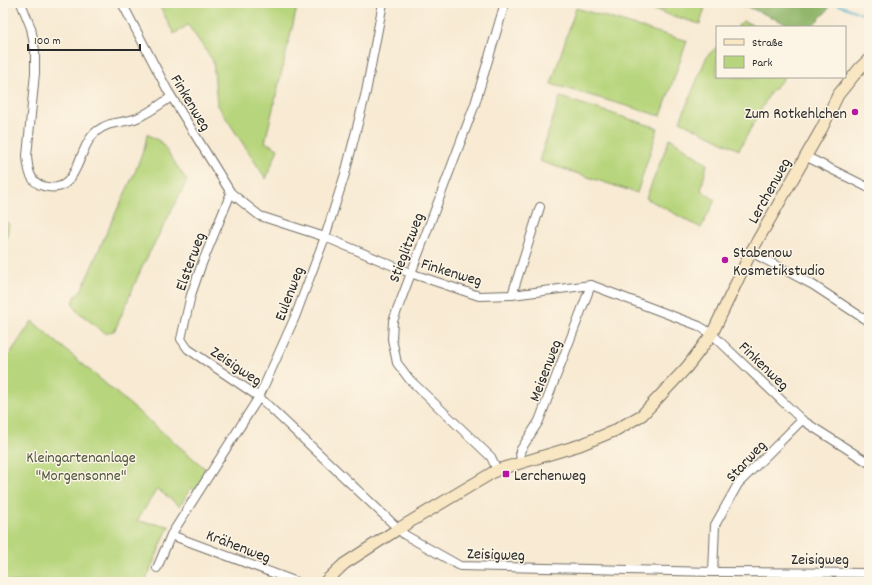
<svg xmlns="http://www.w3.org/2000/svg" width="872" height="585" font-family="Dekko,sans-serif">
  <rect width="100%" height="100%" fill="#fcf5e5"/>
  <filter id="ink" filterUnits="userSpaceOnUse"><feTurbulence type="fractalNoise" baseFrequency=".025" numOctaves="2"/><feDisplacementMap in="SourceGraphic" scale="8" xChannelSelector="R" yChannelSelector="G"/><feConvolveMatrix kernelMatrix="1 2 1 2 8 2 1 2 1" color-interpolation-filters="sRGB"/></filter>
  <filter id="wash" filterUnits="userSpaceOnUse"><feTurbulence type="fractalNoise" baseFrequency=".012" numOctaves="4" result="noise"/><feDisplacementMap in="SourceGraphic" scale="16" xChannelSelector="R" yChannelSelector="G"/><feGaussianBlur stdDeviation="0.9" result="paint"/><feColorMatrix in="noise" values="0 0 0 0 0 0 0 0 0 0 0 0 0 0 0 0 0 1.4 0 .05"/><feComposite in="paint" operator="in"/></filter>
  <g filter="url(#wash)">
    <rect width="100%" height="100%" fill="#f8ead3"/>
    <g fill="#b7d57c" stroke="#718054">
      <path d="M158 3H298L265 142 278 149 266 179 217 104 213 61 188 25 174 34Z"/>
      <path d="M633 3H664L661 12Z"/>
      <path d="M666 3H701L706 4 700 24 663 13Z"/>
      <path d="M576 8 687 41 661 116 551 84Z"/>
      <path d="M743 21 758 27H737Z"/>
      <path d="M717 47V77H785L770 93 739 150 680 121 707 56Z"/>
      <path d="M560 97 658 128 637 193 539 161Z"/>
      <path d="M147 134 161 142 187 181 142 267 115 330 106 334 77 311 73 304 75 297 82 289 104 238 135 172 145 146Z"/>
      <path d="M670 138 707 164 701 190 715 200 701 228 646 198Z"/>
      <path d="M3 219 9 224 7 235 3 244Z"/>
      <path d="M32 321 208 471 195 490 191 488 180 506 157 489 137 521 169 526 145 582H3V364Z"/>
    </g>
    <path fill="#91b66c" stroke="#5e704c" d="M727 3H830L827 11 811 27H794L748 7Z"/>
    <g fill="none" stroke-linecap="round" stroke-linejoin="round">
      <path stroke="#4cafcc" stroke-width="2" d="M834 3 868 16"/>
    </g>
  </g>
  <g filter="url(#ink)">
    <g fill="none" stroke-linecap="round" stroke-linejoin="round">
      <g stroke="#736e66" stroke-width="10">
        <g id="street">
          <path d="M21 3 31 28 35 50V73L27 156C28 168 29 182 43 186 80 197 76 147 97 131 111 120 122 124 137 118 149 113 161 104 171 97"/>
          <path d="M122 3 168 91 231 193 260 216 325 237 410 273 479 296 512 295 591 285 699 326 712 334 802 420 869 463"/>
          <path d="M805 156 869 188"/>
          <path d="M231 193 201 266 191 295 181 339 188 349 259 397 405 535 460 566 713 572 869 573"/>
          <path d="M751 252 813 285 869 322"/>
          <path d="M512 295 540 207"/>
          <path d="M521 463 520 451 539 421 591 285"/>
          <path d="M497 470 491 457 410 380 397 363 392 339 393 321 475 104 505 3"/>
          <path d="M171 535 297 582"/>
          <path d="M157 568 171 535 259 397 295 317 325 237 345 174 366 92 383 3"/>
          <path d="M713 572 715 525 738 484 802 420"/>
        </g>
      </g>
      <g stroke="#736e66" stroke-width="13">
        <path id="secondary" d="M325 582 344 564 398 529 497 470 580 445 614 431 642 415 687 367 712 334 751 252 822 128 838 95 859 69 869 59"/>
      </g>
      <use href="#street" stroke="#fff" stroke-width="8"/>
      <use href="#secondary" stroke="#f9e7c3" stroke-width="11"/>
    </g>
  </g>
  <g fill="#b5179e" stroke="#fcf5e5" stroke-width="1.5">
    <circle cx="855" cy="112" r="4"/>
    <circle cx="725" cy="260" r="4"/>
    <rect x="502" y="470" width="8" height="8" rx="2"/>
  </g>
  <g text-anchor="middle" stroke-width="3" stroke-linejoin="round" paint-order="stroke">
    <g font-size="16" fill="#2b2b2b" stroke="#fcf5e5">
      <text transform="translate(192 102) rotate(59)" y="6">Finkenweg</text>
      <text transform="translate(768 190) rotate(-61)" y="6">Lerchenweg</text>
      <text transform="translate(405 247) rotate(-69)" y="6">Stieglitzweg</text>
      <text transform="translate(189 261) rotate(-70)" y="6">Elsterweg</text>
      <text transform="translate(452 271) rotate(17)" y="6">Finkenweg</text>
      <text transform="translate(288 293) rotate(-69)" y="6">Eulenweg</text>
      <text transform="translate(237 365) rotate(34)" y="6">Zeisigweg</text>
      <text transform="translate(765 365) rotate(44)" y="6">Finkenweg</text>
      <text transform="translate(544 370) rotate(-69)" y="6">Meisenweg</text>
      <text transform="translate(745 460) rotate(-47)" y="6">Starweg</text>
      <text transform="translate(239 545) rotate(21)" y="6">Krähenweg</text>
      <text transform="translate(496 553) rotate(2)" y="6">Zeisigweg</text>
      <text x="820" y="564">Zeisigweg</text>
    </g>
    <g font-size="16" fill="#2b2b2b" stroke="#fcf5e5" text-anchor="start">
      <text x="847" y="118" text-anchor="end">Zum Rotkehlchen</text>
      <text x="733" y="257">Stabenow<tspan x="733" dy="18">Kosmetikstudio</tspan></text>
      <text x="514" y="480">Lerchenweg</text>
    </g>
    <g font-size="16" fill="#4e563f" stroke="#fcf5e5">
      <text x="81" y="462">Kleingartenanlage<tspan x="81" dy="18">"Morgensonne"</tspan></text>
    </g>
  </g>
  <rect width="872" height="585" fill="none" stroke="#fcf5e5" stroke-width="16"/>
  <rect x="716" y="26" width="130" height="52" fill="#fcf5e5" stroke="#a8a49b"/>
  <rect x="724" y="39" width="20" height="6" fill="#f9e7c3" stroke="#a8a49b"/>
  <text x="752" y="46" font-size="12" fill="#2b2b2b">Straße</text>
  <rect x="724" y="56" width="20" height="12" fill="#b7d57c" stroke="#a8a49b"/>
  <text x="752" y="66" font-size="12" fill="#2b2b2b">Park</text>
  <path d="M28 44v6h112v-6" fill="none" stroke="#2b2b2b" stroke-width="2"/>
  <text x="34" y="44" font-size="12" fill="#2b2b2b" stroke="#fcf5e5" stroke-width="3" paint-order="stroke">100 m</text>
</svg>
